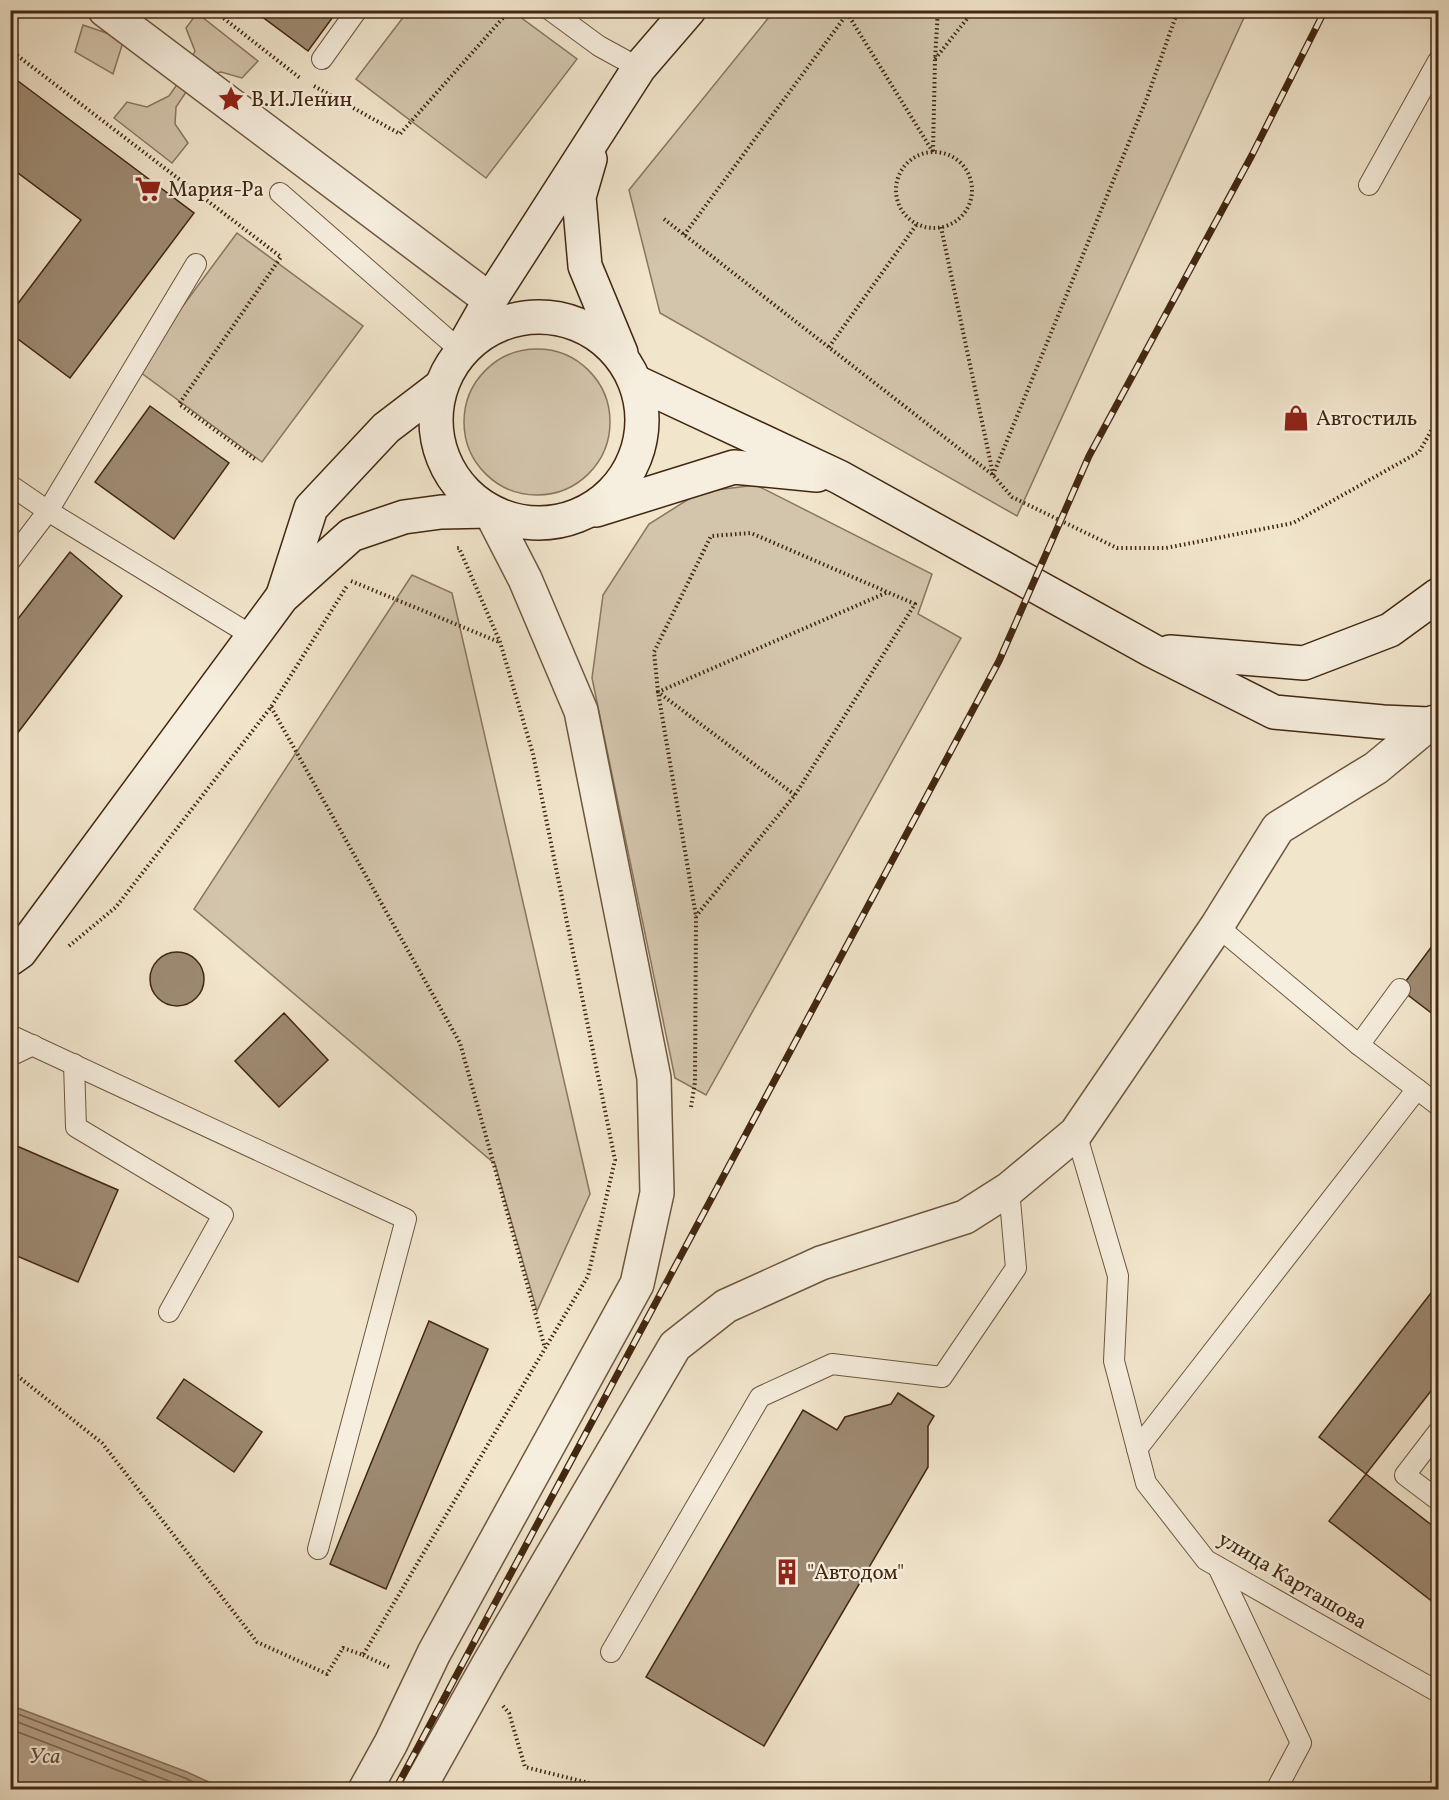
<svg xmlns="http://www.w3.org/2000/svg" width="1449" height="1800" font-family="Vollkorn,serif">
  <rect width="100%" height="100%" fill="#f1e5cc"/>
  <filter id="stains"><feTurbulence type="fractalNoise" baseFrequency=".00333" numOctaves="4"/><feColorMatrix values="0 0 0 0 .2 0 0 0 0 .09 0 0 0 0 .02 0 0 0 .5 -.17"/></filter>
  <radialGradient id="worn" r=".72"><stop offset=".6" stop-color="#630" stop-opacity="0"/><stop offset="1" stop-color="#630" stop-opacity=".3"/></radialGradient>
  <g fill="#d3c5ac" stroke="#8a765e" stroke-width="1.5">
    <path d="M408 11H512L577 59 486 178 356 79Z"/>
    <path d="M774 11H1247L1017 516 660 313 629 190Z"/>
    <path d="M197 13 258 61 242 78 221 72 200 76 186 92 176 107 175 124 188 143 172 163 114 118 127 102 147 107 169 96 183 76 195 51 186 28Z"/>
    <path d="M83 25 124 39 113 74 75 52Z"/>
    <path d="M237 233 363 326 262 462 136 369Z"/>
    <circle cx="537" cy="422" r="73"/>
    <path d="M756 485 932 574 918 614 961 638 706 1095 675 1078 592 678 603 595 649 524 700 492Z"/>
    <path d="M412 575 452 593 590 1194 537 1311 495 1164 194 909Z"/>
  </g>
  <path fill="#b6a48c" stroke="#88725a" stroke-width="1.5" d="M10 1705 187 1772 224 1789H11Z"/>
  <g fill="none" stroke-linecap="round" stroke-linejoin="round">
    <g stroke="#7c664e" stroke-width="1.5">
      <path d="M10 1711 185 1778 210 1790"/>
      <path d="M10 1719 192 1790"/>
      <path d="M10 1729 169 1790"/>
    </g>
  </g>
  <g fill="#9d8a72" stroke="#422710" stroke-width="1.5">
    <path d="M253 10H338L308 51Z"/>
    <path d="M10 75 194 213 70 378 10 333V314L81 220 10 167Z"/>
    <path d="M150 406 229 463 174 539 95 482Z"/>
    <path d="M70 552 122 596 10 743V629Z"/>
    <path d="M1438 938V1018L1400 989Z"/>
    <circle cx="177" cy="979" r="27"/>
    <path d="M284 1013 328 1060 279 1107 235 1061Z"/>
    <path d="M10 1143 118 1190 78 1282 10 1253Z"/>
    <path d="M1438 1284V1382L1366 1474 1319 1437Z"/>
    <path d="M429 1321 488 1349 386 1589 330 1564Z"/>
    <path d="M184 1379 262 1432 234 1472 157 1418Z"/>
    <path d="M898 1393 934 1416 928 1426V1467L764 1746 646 1677 803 1410 837 1430 845 1417 891 1404Z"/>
    <path d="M1366 1474 1438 1530V1606L1329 1521Z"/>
  </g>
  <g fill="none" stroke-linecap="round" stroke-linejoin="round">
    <g stroke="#6e563f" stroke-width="22">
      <g id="lane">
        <path d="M550 10 599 46 639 68"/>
        <path d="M322 59 357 10"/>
        <path d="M1369 185 1438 61"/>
        <path d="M280 193 461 351"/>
        <path d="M10 485 48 511 254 637"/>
        <path d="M10 561 48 511 196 264"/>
        <path d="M1217 926 1359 1045 1438 1105"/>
        <path d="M10 1035 406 1219 318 1549"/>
        <path d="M1359 1045 1400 989"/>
        <path d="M10 1056 33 1045"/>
        <path d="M74 1064 76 1127 223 1215 169 1312"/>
        <path d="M1076 1133 1118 1276 1114 1361 1146 1483 1206 1560 1438 1692"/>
        <path d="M1438 1432 1405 1475 1438 1500"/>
        <path d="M1137 1449 1417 1089"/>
        <path d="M1218 1567 1301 1743 1276 1790"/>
        <path d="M611 1652 760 1397 832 1364 942 1377 1016 1268 1009 1189"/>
      </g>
    </g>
    <g stroke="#6e563f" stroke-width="36">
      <g id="street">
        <path d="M105 10 490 300"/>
        <path d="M365 1790 391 1743 434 1653 637 1284 657 1193 654 1078 581 711 525 579 490 511"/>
        <path d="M418 1790 488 1665 675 1346 726 1306 821 1263 965 1217 1009 1189 1076 1133 1217 926 1278 828 1376 768 1429 724"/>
      </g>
    </g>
    <g stroke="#422710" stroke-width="36">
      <g id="secondary">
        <path d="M590 159 579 197 585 266 621 353"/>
        <circle cx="539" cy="420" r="103"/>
        <path d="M465 344 490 300 639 68 689 10"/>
        <path d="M636 382 839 477 1153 651 1274 712 1383 722 1429 724 1438 721"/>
        <path d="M596 510 734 467 817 475"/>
        <path d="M283 595 311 508 386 428 441 386"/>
        <path d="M1170 652 1304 663 1390 630 1438 595"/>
        <path d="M10 959 20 952 282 597 351 535 404 517 441 512 490 511"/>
      </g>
    </g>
    <g stroke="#422710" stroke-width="4" stroke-dasharray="1.5 3" stroke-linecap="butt">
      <path d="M213 10 300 78"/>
      <path d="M515 10 523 14"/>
      <path d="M847 13 933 152"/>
      <path d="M10 50 281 257 179 404 256 460"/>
      <path d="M935 59 974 10"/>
      <path d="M314 86 400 134 510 10"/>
      <path d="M933 151 935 59 938 10"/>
      <circle cx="934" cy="190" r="38"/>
      <path d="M664 219 993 475 1012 497 1117 548H1166L1293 523 1419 452 1438 419"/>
      <path d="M941 227 993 474"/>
      <path d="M684 235 850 10"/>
      <path d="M829 347 917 224"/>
      <path d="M993 475 1147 98 1178 10"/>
      <path d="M351 581 499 642"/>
      <path d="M271 707 460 1043 545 1348"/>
      <path d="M795 795 658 692 888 592"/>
      <path d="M69 946 116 907 271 707 347 586"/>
      <path d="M691 1107 695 1082 696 916 658 692 654 652 711 536 751 533 915 604 795 795 696 916"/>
      <path d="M10 1370 102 1443 257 1642 327 1674 343 1648 363 1655 588 1276 615 1160 533 754 500 642 459 548H456"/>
      <path d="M363 1655 389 1667"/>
      <path d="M503 1706 509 1713 525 1767 617 1790"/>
    </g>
    <use href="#lane" stroke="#f6eede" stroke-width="20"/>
    <use href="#street" stroke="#f6eede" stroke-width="33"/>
    <use href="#secondary" stroke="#f6eede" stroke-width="33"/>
    <g stroke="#422710" stroke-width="7">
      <path id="rail" d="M395 1790 999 661 1089 456 1252 155 1325 10"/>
    </g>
    <use href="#rail" stroke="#f6eede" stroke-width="4.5" stroke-dasharray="14" stroke-linecap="butt"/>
  </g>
  <defs>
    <g id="sight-bare" transform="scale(2.07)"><path d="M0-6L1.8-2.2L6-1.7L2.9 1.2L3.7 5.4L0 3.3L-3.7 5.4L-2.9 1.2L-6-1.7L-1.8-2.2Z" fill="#8f2418" stroke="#f6eede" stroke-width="2.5" paint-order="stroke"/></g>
    <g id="supermarket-bare" transform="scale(2.07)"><path d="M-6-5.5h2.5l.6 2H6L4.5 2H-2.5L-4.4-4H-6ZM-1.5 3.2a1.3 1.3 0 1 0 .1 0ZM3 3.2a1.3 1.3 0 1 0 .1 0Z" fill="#8f2418" stroke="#f6eede" stroke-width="2.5" paint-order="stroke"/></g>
    <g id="shop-bare" transform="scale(2.07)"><path d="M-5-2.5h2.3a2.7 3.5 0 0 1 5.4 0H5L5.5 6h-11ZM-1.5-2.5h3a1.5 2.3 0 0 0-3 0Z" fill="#8f2418" stroke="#f6eede" stroke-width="2.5" paint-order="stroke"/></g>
    <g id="building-bare" transform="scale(2.07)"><path d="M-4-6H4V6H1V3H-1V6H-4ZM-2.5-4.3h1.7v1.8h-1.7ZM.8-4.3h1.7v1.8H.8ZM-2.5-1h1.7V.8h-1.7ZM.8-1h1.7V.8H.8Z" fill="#8f2418" stroke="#f6eede" stroke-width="2.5" paint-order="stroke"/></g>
  </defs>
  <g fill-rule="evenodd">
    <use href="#sight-bare" x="231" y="99"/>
    <use href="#supermarket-bare" x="148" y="189"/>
    <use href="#shop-bare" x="1296" y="418"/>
    <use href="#building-bare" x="787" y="1572"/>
  </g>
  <g text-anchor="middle" stroke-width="4.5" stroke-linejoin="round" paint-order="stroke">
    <g font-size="21" fill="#422710" stroke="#f6eede" text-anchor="start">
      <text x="251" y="106">В.И.Ленин</text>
      <text x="168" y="196">Мария-Ра</text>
      <text x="1316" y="425">Автостиль</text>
      <text x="807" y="1579">"Автодом"</text>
    </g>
    <g font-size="21" fill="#422710" stroke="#f6eede">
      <text transform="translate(1293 1580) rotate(31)" y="7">улица Карташова</text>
    </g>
    <g font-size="22" font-style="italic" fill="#654c35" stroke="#f6eede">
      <text x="45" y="1763">Уса</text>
    </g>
  </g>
  <rect width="1449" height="1800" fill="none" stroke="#f1e5cc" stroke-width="36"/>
  <rect x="12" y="12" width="1425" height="1776" fill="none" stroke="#422710" stroke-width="3"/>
  <rect x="18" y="18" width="1413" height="1764" fill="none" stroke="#422710" stroke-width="1.5"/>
  <rect width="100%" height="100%" filter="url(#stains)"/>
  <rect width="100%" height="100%" fill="url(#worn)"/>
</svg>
